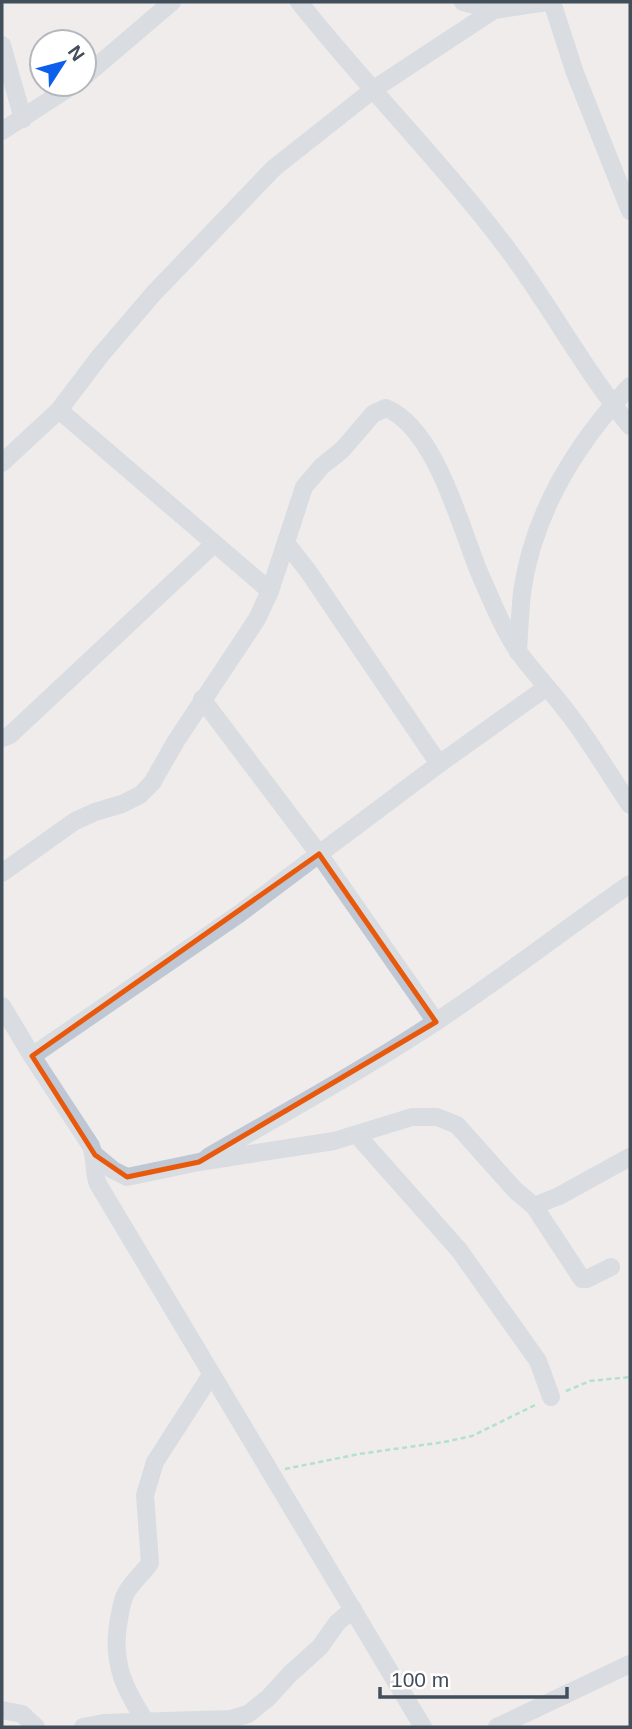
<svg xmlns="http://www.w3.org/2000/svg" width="632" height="1729" font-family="Helvetica,sans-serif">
  <rect width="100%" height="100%" fill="#efeceb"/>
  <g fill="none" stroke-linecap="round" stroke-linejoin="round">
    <g stroke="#6bd2a5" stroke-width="2.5" stroke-dasharray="5 3.5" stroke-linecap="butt">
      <path d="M566 1391 590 1381 630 1377"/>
      <path d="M285 1469 359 1454 444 1442 472 1436 537 1404"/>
    </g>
    <g stroke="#bec7d3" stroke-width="18">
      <path d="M299 2C367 88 446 166 512 255 553 311 586 372 630 426"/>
      <path d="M463 2 494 10 547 2"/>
      <path d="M552 2 575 73 630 211"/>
      <path d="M2 45 23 119"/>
      <path d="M84 77 172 2"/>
      <path d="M2 131 75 84"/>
      <path d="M59 410 270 591"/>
      <path d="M2 463 59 410 100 356 154 293 274 168 374 89 494 10"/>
      <path d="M286 543 308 571 439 764"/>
      <path d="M518 652C519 632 520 612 522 593 533 512 576 444 630 386"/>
      <path d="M202 699 319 854 436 1022"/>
      <path d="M2 738 10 735 214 544"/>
      <path d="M2 873 75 821 95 812 122 804 140 795 152 783 176 741 257 619 270 591 304 487 322 466 342 450 373 414 386 408C436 429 460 526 479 572 491 599 503 630 520 654 537 677 557 697 574 721 594 748 611 777 630 805"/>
      <path d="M2 1006 32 1056 91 1146C96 1159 93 1171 98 1184L423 1727"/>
      <path d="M32 1056 239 914 439 764 547 687"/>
      <path d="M357 1135 459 1250 538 1361 551 1397"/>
      <path d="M95 1155 113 1170 127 1177 199 1162 334 1141 412 1117H437L457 1125 515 1190 534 1206 559 1196 630 1157"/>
      <path d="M208 1157C284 1113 361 1071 434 1023 501 979 564 930 630 884"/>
      <path d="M534 1206 582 1279H587L611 1267"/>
      <path d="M2 1710 22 1714 36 1727"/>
      <path d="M146 1722C125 1690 112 1664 118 1625 120 1615 121 1602 126 1593 132 1582 143 1573 150 1563L145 1495 155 1462 211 1375"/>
      <path d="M83 1727 104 1723 231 1719 248 1714 268 1698 290 1674 320 1647 337 1623 353 1609"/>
      <path d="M497 1727 630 1664"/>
    </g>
  </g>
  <path d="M0 0H632V1729H0ZM319 854 436 1022 199 1162 127 1177 95 1155 32 1056Z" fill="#efeceb" fill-opacity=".55" fill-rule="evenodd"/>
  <path fill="none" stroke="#e8590c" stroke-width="5" stroke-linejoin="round" d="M319 854 436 1022 199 1162 127 1177 95 1155 32 1056Z"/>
  <rect width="632" height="1729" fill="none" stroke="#434e5b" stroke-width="7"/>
  <g transform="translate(63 63) rotate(54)"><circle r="33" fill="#ffffff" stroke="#b4b8bd" stroke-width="2"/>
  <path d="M0-5L12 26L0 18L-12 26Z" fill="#0b5fea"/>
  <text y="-10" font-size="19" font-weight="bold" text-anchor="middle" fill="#434e5b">N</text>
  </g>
  <path d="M380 1687v10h187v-10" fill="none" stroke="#434e5b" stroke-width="3.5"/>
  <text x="391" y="1687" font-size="21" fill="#434e5b" stroke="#ffffff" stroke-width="5" paint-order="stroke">100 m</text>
</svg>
